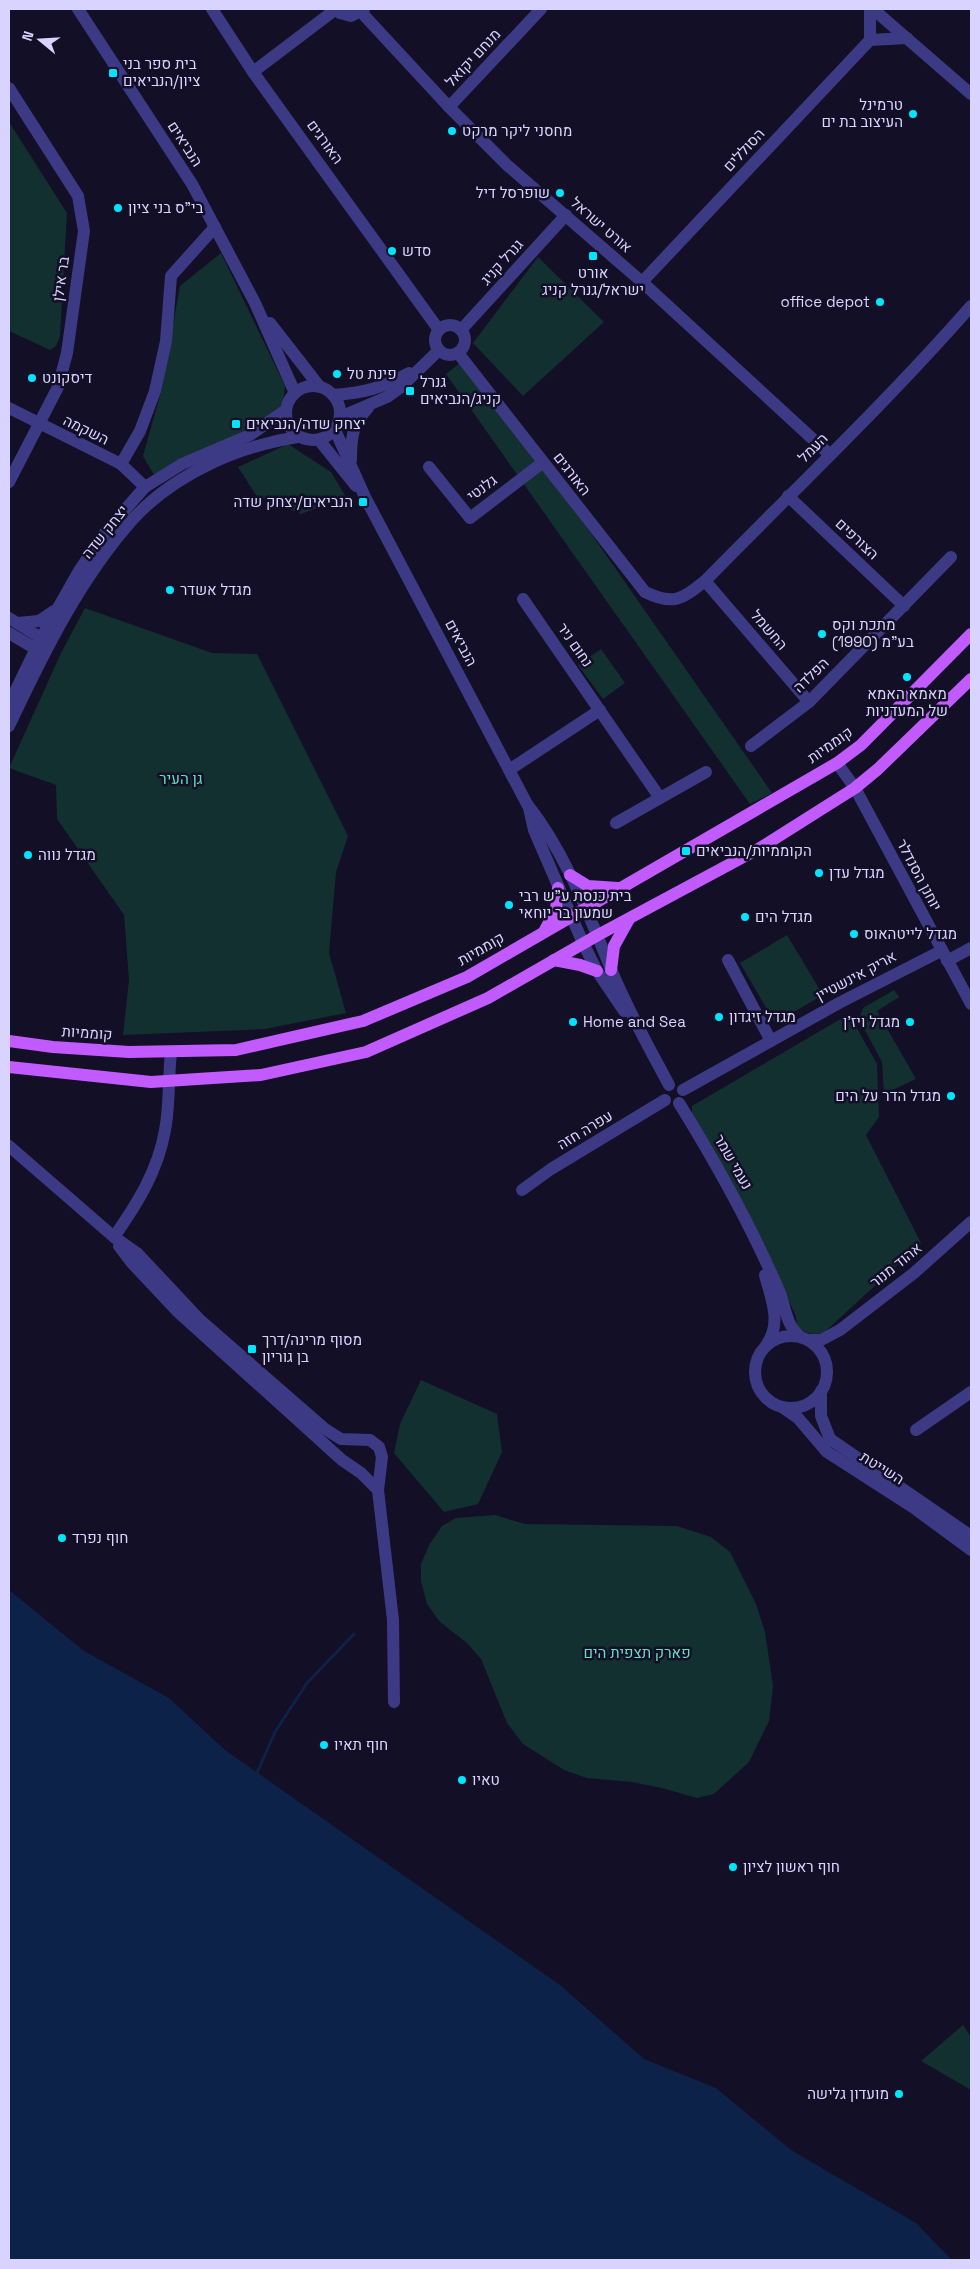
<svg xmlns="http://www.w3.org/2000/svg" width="980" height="2269" font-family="'Space Grotesk',Heebo,sans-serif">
  <rect width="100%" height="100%" fill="#130f26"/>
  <g fill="#12302f">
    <path d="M9 122 67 213 60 336 56 346 50 350 9 331Z"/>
    <path d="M221 253 285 386C284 394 284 401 280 408 265 430 181 462 154 475L143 456 161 392 180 286Z"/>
    <path d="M538 257 604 322 523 396 473 343Z"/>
    <path d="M466 358 542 463 772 793 750 804 446 374Z"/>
    <path d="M288 444 331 472 346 497 301 514 256 495 238 467Z"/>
    <path d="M85 608 212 653 257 654 348 836 336 872 329 953 346 1013 265 1029 123 1035 129 980 124 915 57 819 56 785 9 768 61 653Z"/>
    <path d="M601 649 625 683 603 699 578 665Z"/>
    <path d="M787 935 823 995 775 1023 740 963Z"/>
    <path d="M894 990 899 997 877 1011 916 1079 884 1094 882 1062 859 1019 863 1008Z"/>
    <path d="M849 1014 877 1064 879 1117 866 1135 921 1243 827 1330C817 1337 806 1334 798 1327L795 1314 771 1263 692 1113V1106Z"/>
    <path d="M421 1380 497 1414 502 1452 478 1504 444 1512 394 1453 400 1424Z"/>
    <path d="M495 1515 525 1524 677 1526 711 1537 730 1552 756 1604 765 1632 773 1686 769 1721 749 1762 714 1794 697 1798 662 1788 632 1782 587 1778 564 1770 523 1744 507 1723 481 1659 467 1643 440 1622 427 1604 421 1581V1564L429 1545 442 1526 456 1518Z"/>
    <path d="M963 2025 971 2037V2090L921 2061Z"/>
  </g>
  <path fill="#0c2248" d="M9 1590 84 1651 169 1698 225 1750 560 1985 644 2059 716 2088 791 2150 916 2223 952 2260H9Z"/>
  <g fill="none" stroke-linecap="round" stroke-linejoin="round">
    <path stroke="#0c2248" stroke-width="3" d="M257 1773 275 1732 307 1683 354 1634"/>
    <g stroke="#3d3a85" stroke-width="12">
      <path d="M78 9 192 184 255 303 295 393"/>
      <path d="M212 9 253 72 439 330"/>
      <path d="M335 9 340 13 351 16 364 9"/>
      <path d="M873 9 971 94"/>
      <path d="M361 12 449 107 507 165 642 282 829 454"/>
      <path d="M870 40 907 38"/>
      <path d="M253 72 336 9"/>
      <path d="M9 88 78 196 84 231 67 353 58 387 9 482"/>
      <path d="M449 107 541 9"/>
      <path d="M642 282 870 40V9"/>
      <path d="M270 323 319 386"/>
      <circle cx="450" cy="340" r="15"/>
      <path d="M461 330 566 215"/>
      <path d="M458 353 645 592C674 606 682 599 705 581 794 490 887 402 971 306"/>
      <circle cx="313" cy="413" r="27"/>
      <path d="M333 395C364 393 382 388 409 373"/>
      <path d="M9 408 121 464 145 487"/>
      <path d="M340 417 387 397 401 387 439 350"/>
      <path d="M335 430 365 497 527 804C565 852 588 913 611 969 627 1009 649 1047 669 1085"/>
      <path d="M319 440 356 486"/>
      <path d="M351 460C351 438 352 425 368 408"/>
      <path d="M121 464 140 431 155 391 166 341 171 276 215 227"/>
      <path d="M429 467 470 518 542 463"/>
      <path d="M788 496 904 606"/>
      <path d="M705 581 809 702"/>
      <path d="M523 599 660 798"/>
      <path d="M9 618 41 638 45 645"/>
      <path d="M18 623 39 621 54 611"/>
      <path d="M9 633 36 649 44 648"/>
      <path d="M9 704 41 638 79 571 107 530 145 487 182 464 250 435 286 410"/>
      <path d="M9 726C43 654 80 578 134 518 176 473 239 446 298 437"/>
      <path d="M751 746 809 702 951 557"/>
      <path d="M837 763 855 788 971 1004"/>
      <path d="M509 770 600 710"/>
      <path d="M529 808 534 830 583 943 597 971 624 1011"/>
      <path d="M616 823 706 772"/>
      <path d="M728 960 771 1041"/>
      <path d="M947 961 971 948"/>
      <path d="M683 1090 839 1003 941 951"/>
      <path d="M679 1103C718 1166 751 1225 780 1293 786 1309 786 1326 801 1337"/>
      <path d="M9 1146 114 1237 138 1254 200 1320 325 1429 341 1439 370 1440 379 1447 382 1457 378 1490 393 1620 394 1702"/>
      <path d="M522 1190 551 1169 665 1100"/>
      <path d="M114 1237C137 1204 158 1171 165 1130 170 1105 168 1078 171 1053"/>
      <path d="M119 1246 131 1262 177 1311 342 1460 361 1473 378 1490"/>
      <path d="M765 1275C771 1299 782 1322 767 1344"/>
      <circle cx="791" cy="1372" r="36"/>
      <path d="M809 1340H821L840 1330 914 1273 971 1222"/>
      <path d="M821 1391V1416L830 1439 971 1536"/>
      <path d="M782 1407 798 1418 827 1452 914 1508 971 1550"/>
      <path d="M916 1430 971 1392"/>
    </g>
    <g stroke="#c25bff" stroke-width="12">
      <path d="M570 875 588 886 618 888"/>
      <path d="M545 930 556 910 558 888"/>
      <path d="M554 960 580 965 597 971"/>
      <path d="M611 970 614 946 629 919"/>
      <path d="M9 1041 53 1047 129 1052 236 1050 363 1021 467 977 837 763 861 745 971 634"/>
      <path d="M9 1067 151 1082 261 1075 366 1052 488 998 598 935 760 848 855 788 878 769 971 679"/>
    </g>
  </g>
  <g fill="#00e5ff" stroke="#130f26" stroke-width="2">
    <rect x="108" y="68" width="10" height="10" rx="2.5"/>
    <circle cx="913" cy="114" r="5"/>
    <circle cx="452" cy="131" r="5"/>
    <circle cx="560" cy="193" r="5"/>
    <circle cx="118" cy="208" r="5"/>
    <circle cx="392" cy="251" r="5"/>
    <rect x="588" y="251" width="10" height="10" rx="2.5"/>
    <circle cx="880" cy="302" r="5"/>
    <circle cx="337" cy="374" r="5"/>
    <circle cx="32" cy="378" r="5"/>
    <rect x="405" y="386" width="10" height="10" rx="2.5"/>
    <rect x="231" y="419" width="10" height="10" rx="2.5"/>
    <rect x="358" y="497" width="10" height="10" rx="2.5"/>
    <circle cx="170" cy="590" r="5"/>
    <circle cx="822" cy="634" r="5"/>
    <circle cx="907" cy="677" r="5"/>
    <rect x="681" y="846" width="10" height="10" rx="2.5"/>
    <circle cx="28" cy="855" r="5"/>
    <circle cx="819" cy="873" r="5"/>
    <circle cx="509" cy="905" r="5"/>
    <circle cx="745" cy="917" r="5"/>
    <circle cx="854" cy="934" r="5"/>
    <circle cx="719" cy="1017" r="5"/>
    <circle cx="573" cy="1022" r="5"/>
    <circle cx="910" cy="1022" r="5"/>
    <circle cx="951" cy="1096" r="5"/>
    <rect x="247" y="1344" width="10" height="10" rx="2.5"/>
    <circle cx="62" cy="1538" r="5"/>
    <circle cx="324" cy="1745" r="5"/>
    <circle cx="462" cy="1780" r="5"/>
    <circle cx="733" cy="1867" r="5"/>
    <circle cx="899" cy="2094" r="5"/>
  </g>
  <g text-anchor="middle" stroke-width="5" stroke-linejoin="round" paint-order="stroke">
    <g font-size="15" fill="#d9d4ff" stroke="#130f26">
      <text transform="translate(473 58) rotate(-47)" y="5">מנחם יקואל</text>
      <text transform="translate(325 142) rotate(54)" y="5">האורגים</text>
      <text transform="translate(185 144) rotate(57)" y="5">הנביאים</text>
      <text transform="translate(744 150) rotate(-47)" y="5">הסוללים</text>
      <text transform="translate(601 225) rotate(41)" y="5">אורט ישראל</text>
      <text transform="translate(502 262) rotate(-48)" y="5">גנרל קניג</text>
      <text transform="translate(61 279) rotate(-82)" y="5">בר אילן</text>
      <text transform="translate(86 430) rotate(26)" y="5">השקמה</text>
      <text transform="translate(813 448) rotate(-45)" y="5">העמל</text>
      <text transform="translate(572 474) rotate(52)" y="5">האורגים</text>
      <text transform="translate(482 488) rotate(-37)" y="5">גלנטי</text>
      <text transform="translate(105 532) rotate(-51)" y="5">יצחק שדה</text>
      <text transform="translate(857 539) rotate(43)" y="5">הצורפים</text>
      <text transform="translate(769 630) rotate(49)" y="5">החשמל</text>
      <text transform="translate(461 643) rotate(62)" y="5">הנביאים</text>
      <text transform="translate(575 645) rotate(55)" y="5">נחום ניר</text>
      <text transform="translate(811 675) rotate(-44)" y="5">הפלדה</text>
      <text transform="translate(830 745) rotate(-35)" y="5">קוממיות</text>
      <text transform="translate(919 875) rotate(62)" y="5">יוחנן הסנדלר</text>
      <text transform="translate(481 949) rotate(-30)" y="5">קוממיות</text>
      <text transform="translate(856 976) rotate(-28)" y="5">אריק אינשטיין</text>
      <text transform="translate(87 1033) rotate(4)" y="5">קוממיות</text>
      <text transform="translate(585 1130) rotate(-31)" y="5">עפרה חזה</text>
      <text transform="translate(733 1162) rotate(60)" y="5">נעמי שמר</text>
      <text transform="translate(896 1265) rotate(-39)" y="5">אהוד מנור</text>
      <text transform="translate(882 1468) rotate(32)" y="5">השייטת</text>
    </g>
    <g font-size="15" fill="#d9d4ff" stroke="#130f26" text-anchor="start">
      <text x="123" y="69">בית ספר בני<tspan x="123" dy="17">ציון/הנביאים</tspan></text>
      <text x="903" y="110" text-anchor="end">טרמינל<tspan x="903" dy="17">העיצוב בת ים</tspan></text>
      <text x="462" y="136">מחסני ליקר מרקט</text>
      <text x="550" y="198" text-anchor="end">שופרסל דיל</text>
      <text x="128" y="213">בי"ס בני ציון</text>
      <text x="402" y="256">סדש</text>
      <text x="593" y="278" text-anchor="middle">אורט<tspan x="593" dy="17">ישראל/גנרל קניג</tspan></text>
      <text x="870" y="307" text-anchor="end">office depot</text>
      <text x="347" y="379">פינת טל</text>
      <text x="42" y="383">דיסקונט</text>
      <text x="420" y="387">גנרל<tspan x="420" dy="17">קניג/הנביאים</tspan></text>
      <text x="246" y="429">יצחק שדה/הנביאים</text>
      <text x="353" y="507" text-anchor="end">הנביאים/יצחק שדה</text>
      <text x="180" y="595">מגדל אשדר</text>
      <text x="832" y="630">מתכת וקס<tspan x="832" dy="17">(1990) בע"מ</tspan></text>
      <text x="907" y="699" text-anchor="middle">מאמא האמא<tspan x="907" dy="17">של המעדניות</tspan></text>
      <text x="696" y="856">הקוממיות/הנביאים</text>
      <text x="38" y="860">מגדל נווה</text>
      <text x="829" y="878">מגדל עדן</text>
      <text x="519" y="901">בית כנסת ע"ש רבי<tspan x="519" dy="17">שמעון בר יוחאי</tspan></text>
      <text x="755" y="922">מגדל הים</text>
      <text x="864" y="939">מגדל לייטהאוס</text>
      <text x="729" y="1022">מגדל זיגדון</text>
      <text x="583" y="1027">Home and Sea</text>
      <text x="900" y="1027" text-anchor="end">מגדל ויז'ן</text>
      <text x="941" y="1101" text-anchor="end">מגדל הדר על הים</text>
      <text x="262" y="1345">מסוף מרינה/דרך<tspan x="262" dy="17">בן גוריון</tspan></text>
      <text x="72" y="1543">חוף נפרד</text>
      <text x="334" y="1750">חוף תאיו</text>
      <text x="472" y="1785">טאיו</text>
      <text x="743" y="1872">חוף ראשון לציון</text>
      <text x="889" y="2099" text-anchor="end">מועדון גלישה</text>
    </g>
    <g font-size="15" fill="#5fe0c0" stroke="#130f26">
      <text x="181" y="784">גן העיר</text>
      <text x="637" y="1658">פארק תצפית הים</text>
    </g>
  </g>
  <rect width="980" height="2269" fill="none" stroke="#d9d4ff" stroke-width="20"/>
  <g transform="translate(40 40) rotate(288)" stroke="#130f26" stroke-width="4" paint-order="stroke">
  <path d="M0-4L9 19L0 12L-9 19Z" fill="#d9d4ff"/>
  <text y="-8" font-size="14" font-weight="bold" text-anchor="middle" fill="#d9d4ff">N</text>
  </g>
</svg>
